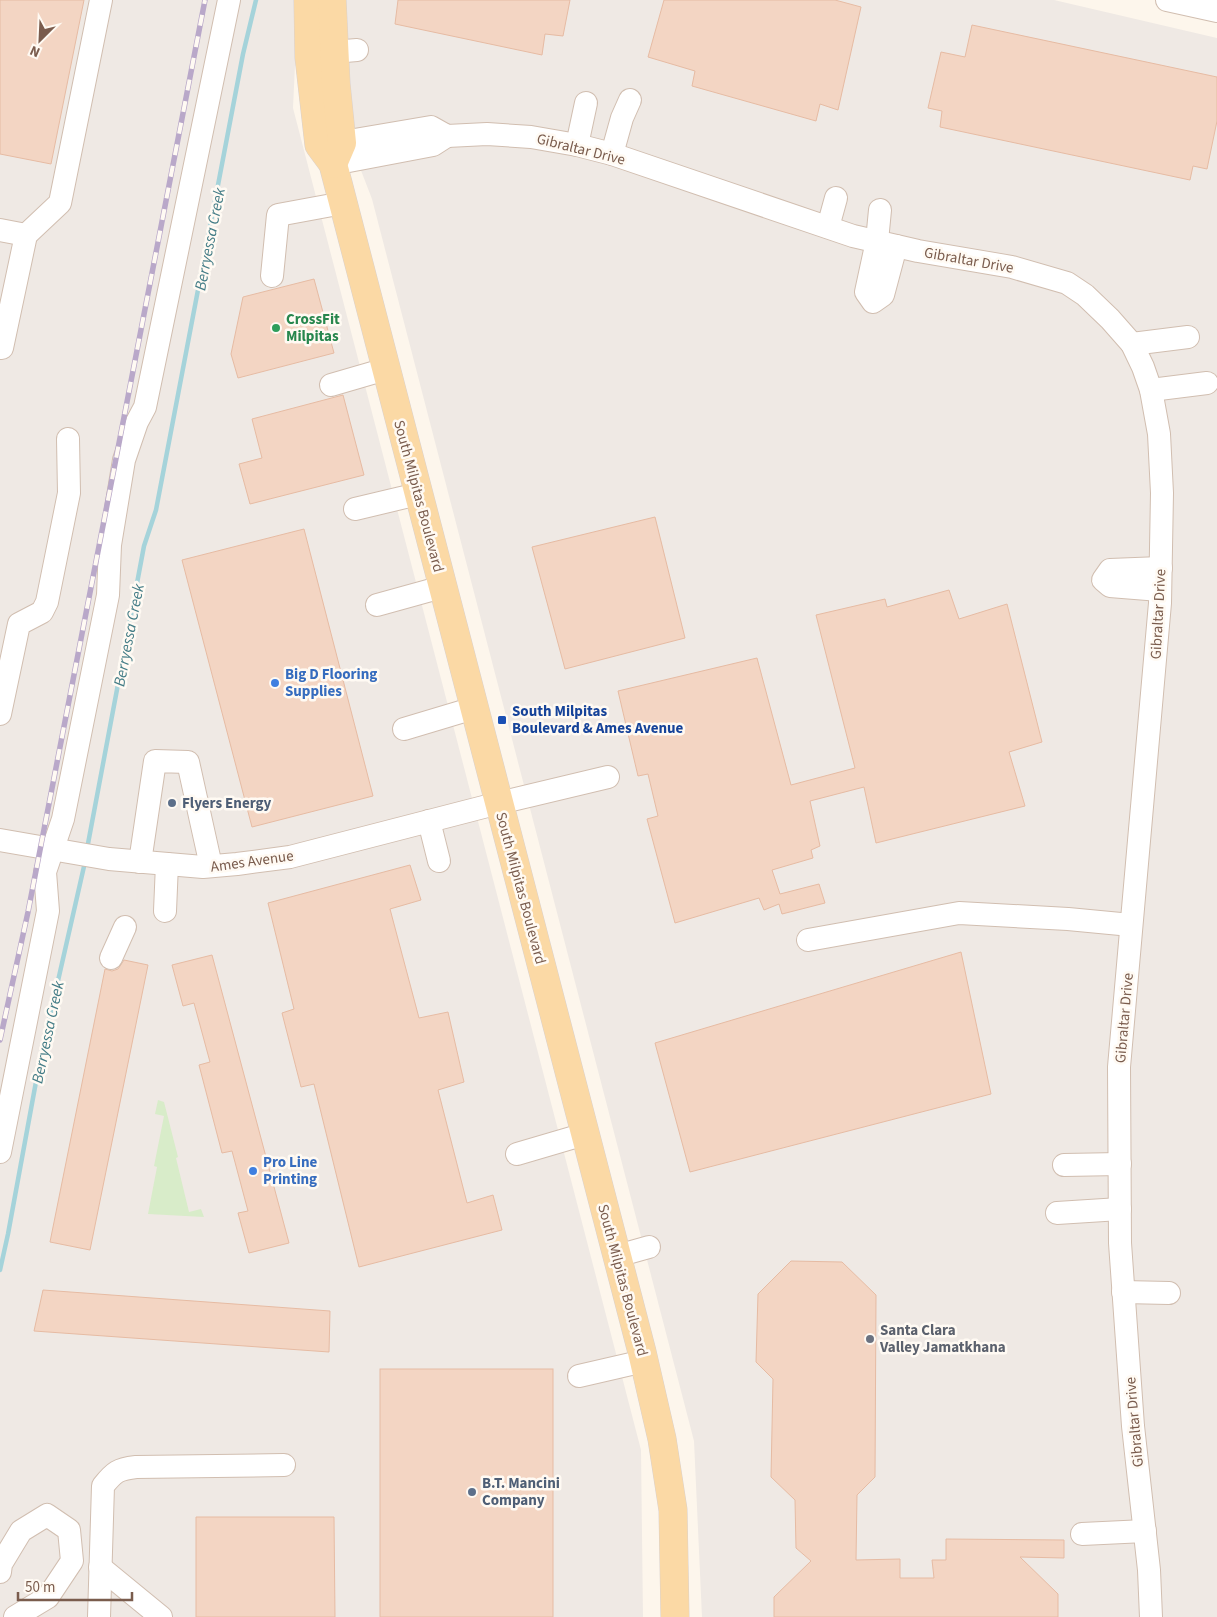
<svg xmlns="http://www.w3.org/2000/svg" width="1217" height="1617" font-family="'Source Sans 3',sans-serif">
  <rect width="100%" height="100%" fill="#fdf6ec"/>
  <g fill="#efe9e4">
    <path d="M0 0H298L293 108 641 1450 643 1617H0Z"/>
    <path d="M336 0H1054L1217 38V1617H702L694 1441 372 199 328 85Z"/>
  </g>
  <path fill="#d8ecc9" d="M158 1100 164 1102 178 1157 176 1158 189 1212 201 1209 204 1217 148 1214 157 1167 154 1166 164 1116 155 1114Z"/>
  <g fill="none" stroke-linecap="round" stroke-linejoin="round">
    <g stroke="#a5d3da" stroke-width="4.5">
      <path d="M87 849 144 546 156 510 243 54 256 0"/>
      <path d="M0 1270 8 1234 40 1060 85 862"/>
    </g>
  </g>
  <g fill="#f3d5c3" stroke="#e6bba3">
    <path d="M0 0H84L51 164 0 154Z"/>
    <path d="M398 0H570L563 36 545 34 542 55 395 24Z"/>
    <path d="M664 0H835L861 7 838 110 820 104 816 121 692 86 695 71 648 57Z"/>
    <path d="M972 25 1217 77V121L1207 169 1193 166 1190 180 940 127 942 111 928 108 941 52 965 57Z"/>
    <path d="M314 279 334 353 238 378 231 354 243 297Z"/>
    <path d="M343 395 364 475 250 504 239 464 262 458 252 419Z"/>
    <path d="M655 517 685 638 565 669 532 547Z"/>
    <path d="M304 529 373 796 252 827 182 560Z"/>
    <path d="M949 590 959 619 1007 604 1042 742 1009 752 1025 806 876 843 864 787 810 801 820 846 811 850 813 858 772 870 780 894 819 884 825 903 782 914 779 904 764 910 759 898 675 923 647 819 658 816 648 774 638 776 618 691 757 658 791 785 855 768 816 615 885 599 887 607Z"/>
    <path d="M410 865 421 900 390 909 419 1018 448 1012 464 1082 438 1090 467 1203 493 1195 502 1230 359 1267 314 1084 301 1087 282 1013 294 1009 268 903Z"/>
    <path d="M961 952 991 1094 690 1172 655 1043Z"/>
    <path d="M212 955 289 1243 249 1253 238 1213 248 1211 232 1151 222 1153 199 1065 210 1062 194 1003 183 1006 172 965Z"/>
    <path d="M124 960 148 965 90 1250 50 1242 105 969 112 971 118 969Z"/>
    <path d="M791 1261 842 1262 876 1295 875 1477 857 1495 856 1560 900 1559V1578H934L932 1560H946V1539L1064 1540V1558L1020 1557 1058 1594V1617H774V1597L811 1561 796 1548 795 1500 771 1477 773 1379 756 1362 758 1294Z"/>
    <path d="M43 1290 330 1311 329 1352 34 1331Z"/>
    <rect x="380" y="1369" width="173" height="248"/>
    <path d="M196 1517H334L335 1617H196Z"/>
  </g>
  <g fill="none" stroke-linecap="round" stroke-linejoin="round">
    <g stroke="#d1beb0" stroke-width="24">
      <g id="minor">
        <path d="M1167 0 1217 11"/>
        <path d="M333 52 357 50"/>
        <path d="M325 145 431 127 447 136 487 134 531 137 577 145 612 154 853 236 918 251 1012 267 1067 283 1085 295 1110 319 1132 344 1143 367 1151 390 1159 434 1162 493 1160 603 1119 1067 1120 1243 1133 1426 1149 1570 1151 1617"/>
        <path d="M577 145 586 103"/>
        <path d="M612 154 622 118 630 100"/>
        <path d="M333 164 433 145 447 136"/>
        <path d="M880 210 877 241 866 292 873 302 883 295 896 246"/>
        <path d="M828 227 836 198"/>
        <path d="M0 230 26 235 2 348H0"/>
        <path d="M26 235 60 203 101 0"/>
        <path d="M272 276 278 215 343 203"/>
        <path d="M1132 344 1188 337"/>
        <path d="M331 385 386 369"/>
        <path d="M1151 390 1207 383"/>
        <path d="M355 509 418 494"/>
        <path d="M1160 590 1110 586 1103 580 1110 570 1161 568"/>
        <path d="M377 605 442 587"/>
        <path d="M0 714 19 624 42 612 47 602 69 493 68 439"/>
        <path d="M404 729 474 708"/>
        <path d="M429 821 439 861"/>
        <path d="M0 840 109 859 203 867 237 864 290 857 499 803 608 777"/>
        <path d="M140 862 155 761 188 762 211 866"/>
        <path d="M165 911 167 864"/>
        <path d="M808 940 959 913 1068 919 1131 925"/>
        <path d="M111 958 125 927"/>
        <path d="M0 1152 48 911 45 872 63 819 108 595 110 545 124 460 137 422 145 407 229 0"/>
        <path d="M517 1154 585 1134"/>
        <path d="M1064 1165 1120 1164"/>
        <path d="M1057 1213 1120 1209"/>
        <path d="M617 1256 649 1247"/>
        <path d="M1123 1292 1169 1293"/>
        <path d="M579 1376 644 1361"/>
        <path d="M1082 1534 1145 1531"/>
        <path d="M100 1567 161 1617"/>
        <path d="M0 1572 1 1564 21 1531 47 1515 69 1530 72 1561 48 1597 15 1617"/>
        <path d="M99 1617 103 1486C114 1472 118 1469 136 1467L284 1465"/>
      </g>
    </g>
    <g stroke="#dad1cd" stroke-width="29">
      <g id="major">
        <path d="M308 0 309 57 319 145 333 164 642 1352 662 1439 673 1510 675 1617"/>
        <path d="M332 0 336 84 342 143 333 164"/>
      </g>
    </g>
    <use href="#minor" stroke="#fff" stroke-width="22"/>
    <use href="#major" stroke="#fbd9a5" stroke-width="28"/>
    <g stroke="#b9a8c9" stroke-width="5.5">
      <path id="rail" d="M0 1040 28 912 205 0"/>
    </g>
    <use href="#rail" stroke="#fffaf3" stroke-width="4" stroke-dasharray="11" stroke-linecap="butt"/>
  </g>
  <circle fill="#2e9e5b" stroke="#fffaf3" stroke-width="2" cx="276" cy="328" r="5"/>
  <g fill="#3f7fe0" stroke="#fffaf3" stroke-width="2">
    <circle cx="275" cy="683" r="5"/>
    <circle cx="253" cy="1171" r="5"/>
  </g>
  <rect fill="#1a4fb4" stroke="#fffaf3" stroke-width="2" x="497" y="715" width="10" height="10" rx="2.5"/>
  <g fill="#5c6f8a" stroke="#fffaf3" stroke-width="2">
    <circle cx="172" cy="803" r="5"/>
    <circle cx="472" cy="1492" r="5"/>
  </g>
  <circle fill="#6b7280" stroke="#fffaf3" stroke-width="2" cx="870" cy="1339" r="5"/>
  <g text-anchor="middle" stroke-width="5" stroke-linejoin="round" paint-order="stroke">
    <g font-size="15" fill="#7a5c4d" stroke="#fffaf3">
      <text transform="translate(581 149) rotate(14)" y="5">Gibraltar Drive</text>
      <text transform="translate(969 260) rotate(10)" y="5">Gibraltar Drive</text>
      <text transform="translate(419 496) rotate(75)" y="5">South Milpitas Boulevard</text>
      <text transform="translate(1158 614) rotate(-87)" y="5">Gibraltar Drive</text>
      <text transform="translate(252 861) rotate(-8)" y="5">Ames Avenue</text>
      <text transform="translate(521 888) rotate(75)" y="5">South Milpitas Boulevard</text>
      <text transform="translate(1124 1018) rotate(-85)" y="5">Gibraltar Drive</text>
      <text transform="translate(623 1280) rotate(75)" y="5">South Milpitas Boulevard</text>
      <text transform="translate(1134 1422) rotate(-95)" y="5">Gibraltar Drive</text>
    </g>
    <g font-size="15" font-weight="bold" fill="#27864d" stroke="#fffaf3" text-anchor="start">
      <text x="286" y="324">CrossFit<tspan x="286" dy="17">Milpitas</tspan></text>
    </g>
    <g font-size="15" font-weight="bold" fill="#366cbe" stroke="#fffaf3" text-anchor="start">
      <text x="285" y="679">Big D Flooring<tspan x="285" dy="17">Supplies</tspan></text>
      <text x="263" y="1167">Pro Line<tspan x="263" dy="17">Printing</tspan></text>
    </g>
    <g font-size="15" font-weight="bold" fill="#164399" stroke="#fffaf3" text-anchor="start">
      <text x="512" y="716">South Milpitas<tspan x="512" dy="17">Boulevard &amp; Ames Avenue</tspan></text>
    </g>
    <g font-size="15" font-weight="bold" fill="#4e5e75" stroke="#fffaf3" text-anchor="start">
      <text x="182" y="808">Flyers Energy</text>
      <text x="482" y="1488">B.T. Mancini<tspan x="482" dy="17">Company</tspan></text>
    </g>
    <g font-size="15" font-weight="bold" fill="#5b616d" stroke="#fffaf3" text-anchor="start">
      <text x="880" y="1335">Santa Clara<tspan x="880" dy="17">Valley Jamatkhana</tspan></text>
    </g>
    <g font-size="16" font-style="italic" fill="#437c86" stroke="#fffaf3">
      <text transform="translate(209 239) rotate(-79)" y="6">Berryessa Creek</text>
      <text transform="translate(128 635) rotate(-79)" y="6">Berryessa Creek</text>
      <text transform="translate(47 1032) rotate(-78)" y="6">Berryessa Creek</text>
    </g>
  </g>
  <g transform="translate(40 40) rotate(204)" stroke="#fffaf3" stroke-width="4" paint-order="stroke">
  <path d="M0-4L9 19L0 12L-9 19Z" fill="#7a5c4d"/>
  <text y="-8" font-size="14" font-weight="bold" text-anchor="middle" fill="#7a5c4d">N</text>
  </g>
  <path d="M18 1592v8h114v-8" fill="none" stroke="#7a5c4d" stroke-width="2.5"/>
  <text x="25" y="1592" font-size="15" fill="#7a5c4d" stroke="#fffaf3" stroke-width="4" paint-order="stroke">50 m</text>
</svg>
